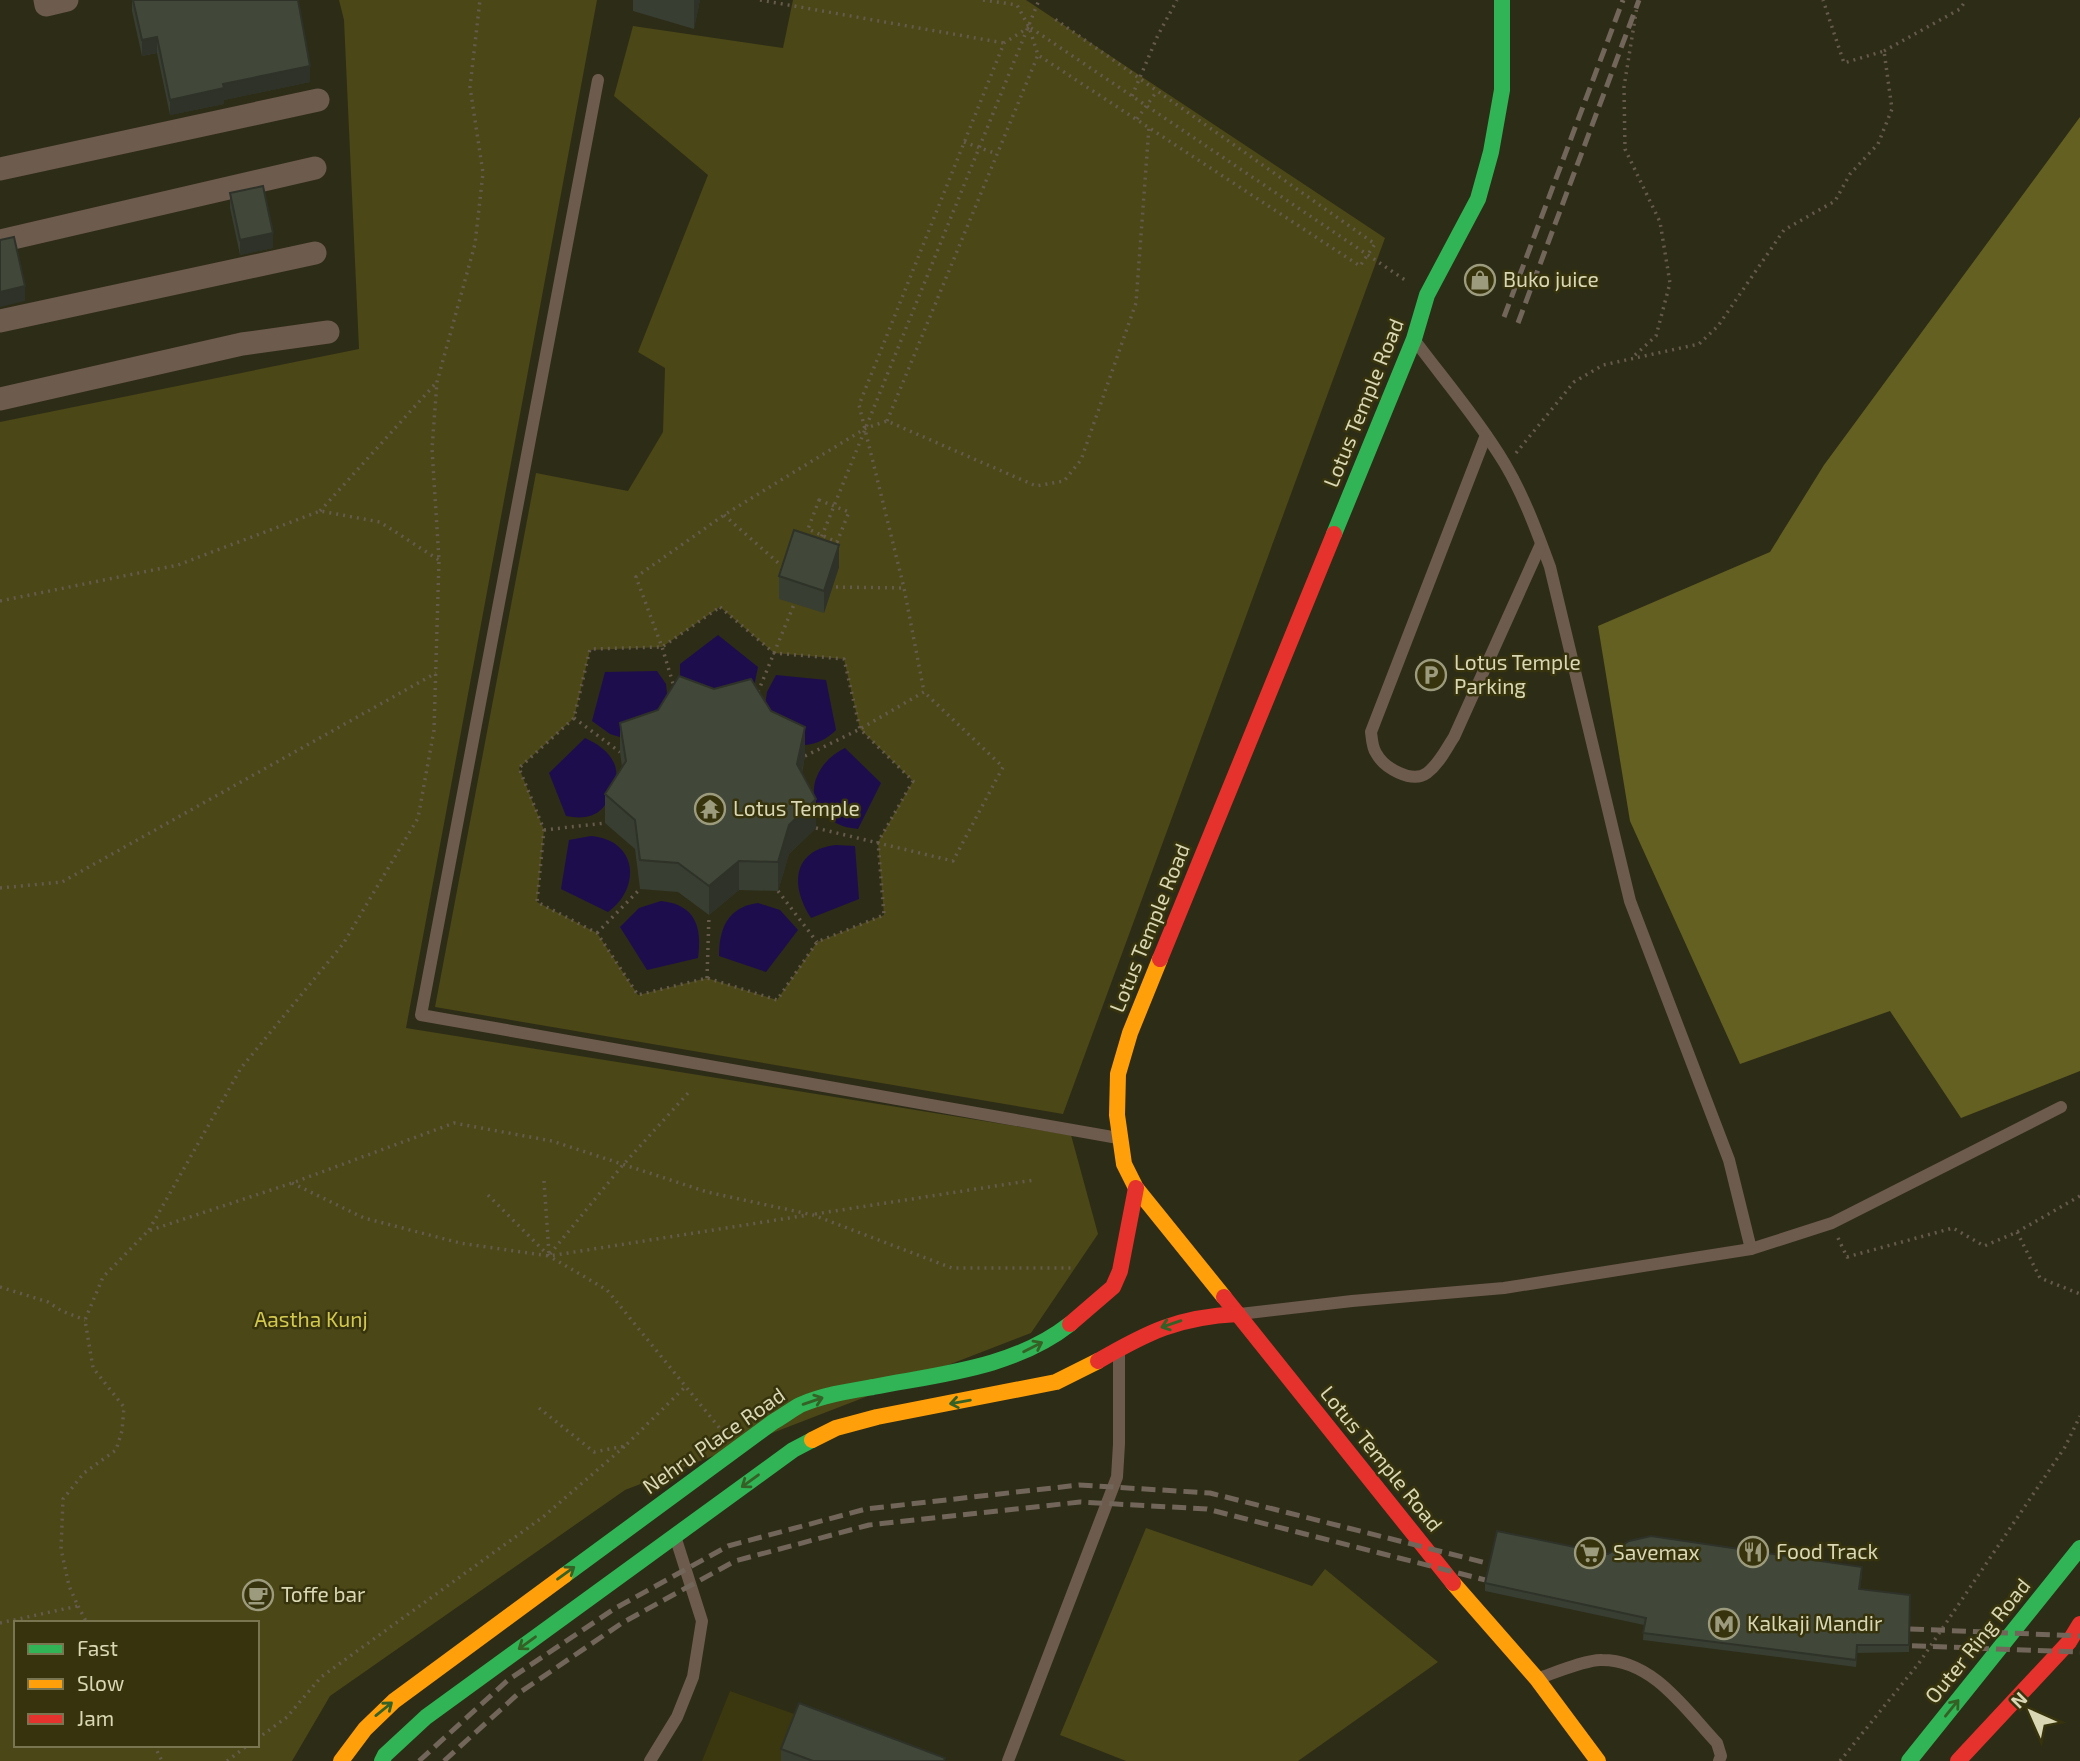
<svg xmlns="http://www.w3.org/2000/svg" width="2080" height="1761" font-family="'Exo 2',sans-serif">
  <rect width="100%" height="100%" fill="#2d2c17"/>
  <path fill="#3b370e" d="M730 1691 926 1761H702Z"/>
  <g fill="#4b4717" fill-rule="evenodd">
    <path d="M339 0H597L406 1028 1071 1135 1098 1234 1031 1333 625 1490 330 1696 292 1761H0V422L359 349 344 20ZM16 1623H257V1745H16Z"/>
    <path d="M793 0H1026L1385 238 1063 1114 435 1007 536 473 628 491 663 432 665 368 638 352 708 175 614 96 633 26 783 48ZM720 607 774 653 844 659 860 729 913 781 878 842 884 915 817 942 777 1000 707 978 638 995 597 933 537 902 544 830 519 768 574 718 590 650 662 647Z"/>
    <path d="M1146 1528 1312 1586 1325 1569 1438 1662 1298 1761H1126L1060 1735Z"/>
  </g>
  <path fill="#646021" d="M2080 117V1071L1961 1118 1890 1011 1740 1064 1630 821 1598 626 1770 552 1824 465Z"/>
  <g fill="#1e0d4d">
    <path d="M718 635 758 667 754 686 744 699 680 677V664Z"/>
    <path d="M657 671 666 684 668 704 623 738 610 734 592 721 605 672Z"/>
    <path d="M776 675 826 680 836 730C827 739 817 744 805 745L765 706 767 692Z"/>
    <path d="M585 738C597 744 608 750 614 763 618 772 616 780 613 789 605 813 591 821 566 816L549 773Z"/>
    <path d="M845 748 881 783 858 829C851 828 843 827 836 823 799 804 813 763 845 748Z"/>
    <path d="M591 836C637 840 642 887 608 912L561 889 569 840Z"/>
    <path d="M836 845 855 846 859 899 811 918C790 886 792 850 836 845Z"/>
    <path d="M661 901C696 905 702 927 698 958L647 970 620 927 639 908Z"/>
    <path d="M758 903 780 910 798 930 766 972 719 956C719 928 728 907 758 903Z"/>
  </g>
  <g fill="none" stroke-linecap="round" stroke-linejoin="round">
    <g stroke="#655a4c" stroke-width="3.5" stroke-dasharray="2 5" stroke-linecap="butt">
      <path d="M760 0 1004 43"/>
      <path d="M983 0 1017 5 1029 27 1038 55 1360 266 1375 244 1052 17"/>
      <path d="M1031 28 1408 282"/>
      <path d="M1884 51 1960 9 1966 0"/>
      <path d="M1132 96 1158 35 1177 0"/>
      <path d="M1137 119 1157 91"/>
      <path d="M964 142 997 154"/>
      <path d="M1635 355 1656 336 1670 283 1660 222 1625 149 1624 87 1638 0"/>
      <path d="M887 421 1038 55"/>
      <path d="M1516 453 1574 382 1603 365 1699 344 1718 326 1784 230 1835 201 1850 174 1878 144 1892 109 1884 51 1844 63 1823 0"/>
      <path d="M819 500 849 512 837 542 808 529Z"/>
      <path d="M320 511 436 383"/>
      <path d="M724 515 784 568"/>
      <path d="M819 543 1039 0"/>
      <path d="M829 587 904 588"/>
      <path d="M0 601 178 565 320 511 380 522 439 560"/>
      <path d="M720 607 774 653 844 659 860 729 913 781 878 842 884 915 817 942 777 1000 707 978 638 995 597 933 537 902 544 830 519 768 574 718 590 649 662 647Z"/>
      <path d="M675 690 662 647 636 577 724 515 866 428 887 421 1036 486 1064 481 1081 460 1136 303 1149 127"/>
      <path d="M758 692 795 602"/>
      <path d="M574 718 620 752"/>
      <path d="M805 756 860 729 924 692 904 588 859 405 1004 43 1029 27"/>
      <path d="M816 828 953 861 1003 767 924 692"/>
      <path d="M544 830 605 823"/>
      <path d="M0 888 62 882 436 673"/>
      <path d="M778 891 817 942"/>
      <path d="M597 933 640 889"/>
      <path d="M707 978 709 915"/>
      <path d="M544 1181 549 1253"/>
      <path d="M292 1183 364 1218 460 1243 549 1256 808 1215"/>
      <path d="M488 1195 549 1256 607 1290 722 1431"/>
      <path d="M815 1214 1034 1180"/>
      <path d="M149 1230 241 1068 343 944 418 818 434 730 439 560 432 449 437 382 475 244 483 173 470 87 480 0"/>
      <path d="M2017 1232 2040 1278 2080 1294"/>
      <path d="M1838 1238 1847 1257 1953 1228 1984 1246 2017 1232 2080 1196"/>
      <path d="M550 1254 622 1166 689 1092"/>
      <path d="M0 1287 48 1302 62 1311 85 1320"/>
      <path d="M539 1408 594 1452 625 1446 686 1386"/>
      <path d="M78 1606 87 1623"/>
      <path d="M0 1623 78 1606 69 1586 61 1549 63 1499 84 1473 116 1450 122 1431 124 1407 93 1368 85 1320 103 1277 148 1231 292 1183 454 1123 552 1141 707 1192 813 1215 952 1268H1075"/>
      <path d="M257 1739 287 1717 321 1677 543 1517 625 1446"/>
      <path d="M154 1745 162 1761"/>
      <path d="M227 1761 248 1745"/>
      <path d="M1840 1761 1919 1663 2065 1447 2080 1416"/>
    </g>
    <g stroke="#6d5b4e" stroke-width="12">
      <path d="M598 80 421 1015 1118 1138"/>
      <path d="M1416 342C1446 382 1479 421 1505 464 1524 496 1537 532 1550 567L1630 901 1729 1160 1751 1249"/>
      <path d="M1486 435 1371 732C1372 739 1372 747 1376 753 1384 768 1412 784 1427 773 1439 764 1446 749 1454 737L1541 544"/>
      <path d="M1240 1314 1352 1301 1504 1288 1751 1249 1832 1223 2061 1107"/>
      <path d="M1539 1678C1554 1673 1588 1659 1602 1660 1653 1660 1685 1709 1717 1743L1721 1756 1719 1761"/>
      <path d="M650 1761 677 1717 693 1677 702 1621 675 1536"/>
      <path d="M1008 1761 1117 1477 1119 1444V1351"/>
    </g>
    <g stroke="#6d5b4e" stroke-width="23">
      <path d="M45 0 46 5 67 0"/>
      <path d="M0 169 318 100"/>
      <path d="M0 241 315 168"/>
      <path d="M0 321 315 253"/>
      <path d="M0 399 242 344 328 332"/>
    </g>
    <g stroke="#30b455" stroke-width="16">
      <path d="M1334 534 1414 339 1427 295 1478 199 1491 152 1502 90V0"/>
      <path d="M565 1575 773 1422C782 1417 791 1410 800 1405 823 1395 849 1391 873 1387 940 1374 1014 1368 1070 1324"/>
      <path d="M382 1761 385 1755 426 1717 793 1450 812 1440"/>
      <path d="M1909 1761 2080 1548"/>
    </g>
    <g stroke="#ff9f0a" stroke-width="16">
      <path d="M1160 959 1130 1033 1118 1074 1117 1115 1124 1164 1136 1188 1224 1297"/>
      <path d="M812 1440 836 1428 877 1417 1056 1382 1098 1361"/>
      <path d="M1453 1583 1537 1679 1598 1761"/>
      <path d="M341 1761 365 1729 394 1701 565 1575"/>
    </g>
    <g stroke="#e5322d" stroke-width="16">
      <path d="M1160 959 1334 534"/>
      <path d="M1224 1297 1453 1583"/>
      <path d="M1070 1324 1113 1287 1120 1271 1136 1188"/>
      <path d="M1098 1361C1148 1332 1178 1317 1238 1314"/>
      <path d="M1958 1761 2069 1642 2080 1624"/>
    </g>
    <g stroke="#716659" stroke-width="5" stroke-dasharray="14 7" stroke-linecap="butt">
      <path d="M1504 317 1623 0"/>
      <path d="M1518 323 1639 0"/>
      <path d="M1889 1628 2080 1636"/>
      <path d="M1891 1645 2080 1652"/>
      <path d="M419 1761 508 1680 614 1609 728 1546 866 1509 1079 1485 1210 1493 1506 1568"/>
      <path d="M444 1761 519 1693 622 1623 735 1561 869 1525 1080 1502 1207 1509 1505 1585"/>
    </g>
  </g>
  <g fill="#383e31">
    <path d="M132 0H298L310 82 224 100V104L170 115 157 53 142 56 132 11Z"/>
    <path d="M633 0H700L694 29 633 11Z"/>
    <path d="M230 193 273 248 240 255 230 208Z"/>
    <path d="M839 567 824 613 779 599V576Z"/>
    <path d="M771 711 805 756 802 773 816 828 789 854 778 891 739 890 709 915 678 892 640 889 635 849 605 823V794L622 767 620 752V723Z"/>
    <path d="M1608 1554 1862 1575 1860 1589 1910 1595 1909 1652 1857 1653 1856 1667 1643 1640 1644 1625 1485 1591V1583Z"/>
    <path d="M781 1749 945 1761H781Z"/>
  </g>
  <g fill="#2e3228">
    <path d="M694 0H700L694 29Z"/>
    <path d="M157 37V53L142 56V40Z"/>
    <path d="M310 66V82L224 100V104L170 115V100L223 84Z"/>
    <path d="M273 233V248L240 255V240Z"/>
    <path d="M25 286V301L0 307V292Z"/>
    <path d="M839 545V567L824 613V591Z"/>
    <path d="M805 727V756L797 793V764Z"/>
    <path d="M816 799V828L789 854 778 891V862L789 825Z"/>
    <path d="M739 861V890L709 915V886Z"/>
  </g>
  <g fill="#414839" stroke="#2e3228" stroke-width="2">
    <path d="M133 0H298L310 66 223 84 224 88 170 100 157 37 142 40Z"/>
    <path d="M263 186 273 233 240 240 230 193Z"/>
    <path d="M14 237 25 286 0 292V240Z"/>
    <path d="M794 530 839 545 824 591 779 576Z"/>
    <path d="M679 676 714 689 751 679 771 711 805 727 797 764 816 799 789 825 778 862 739 861 709 886 678 863 640 860 635 820 605 794 626 761 620 723 658 710Z"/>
    <path d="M1497 1531 1608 1554 1629 1541 1651 1536 1862 1567 1859 1589 1910 1595 1909 1645H1857L1856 1660 1643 1633 1646 1618 1485 1583Z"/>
    <path d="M799 1703 945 1758 944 1761H813L781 1749Z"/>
  </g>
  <defs><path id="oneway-shaft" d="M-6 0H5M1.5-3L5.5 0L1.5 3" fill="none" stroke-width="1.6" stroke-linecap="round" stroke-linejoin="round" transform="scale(1.75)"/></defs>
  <g stroke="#356126">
    <use href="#oneway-shaft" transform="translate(1171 1324) rotate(161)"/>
    <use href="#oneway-shaft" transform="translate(1033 1347) rotate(-27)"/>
    <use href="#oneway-shaft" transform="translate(813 1401) rotate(-19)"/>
    <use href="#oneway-shaft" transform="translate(960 1402) rotate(170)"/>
    <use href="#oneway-shaft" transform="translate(750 1481) rotate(144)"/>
    <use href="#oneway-shaft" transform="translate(566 1573) rotate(-36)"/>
    <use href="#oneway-shaft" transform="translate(527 1643) rotate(144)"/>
    <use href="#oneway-shaft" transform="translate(1952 1708) rotate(-51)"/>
    <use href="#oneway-shaft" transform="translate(384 1709) rotate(-39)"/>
  </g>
  <defs>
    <g id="shop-ring" transform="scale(1.575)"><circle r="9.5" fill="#37340d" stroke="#9d9b7d" stroke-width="1.5"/><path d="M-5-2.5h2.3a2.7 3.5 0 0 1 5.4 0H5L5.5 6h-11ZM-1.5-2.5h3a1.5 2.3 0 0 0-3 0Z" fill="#9d9b7d"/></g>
    <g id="parking-ring" transform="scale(1.575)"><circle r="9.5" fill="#37340d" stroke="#9d9b7d" stroke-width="1.5"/><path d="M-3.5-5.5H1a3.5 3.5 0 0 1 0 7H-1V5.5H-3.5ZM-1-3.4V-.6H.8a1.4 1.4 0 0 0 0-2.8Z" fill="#9d9b7d"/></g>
    <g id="temple-ring" transform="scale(1.575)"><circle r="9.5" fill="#37340d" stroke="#9d9b7d" stroke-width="1.5"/><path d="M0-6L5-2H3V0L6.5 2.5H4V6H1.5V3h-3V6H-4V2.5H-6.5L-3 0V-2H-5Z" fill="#9d9b7d"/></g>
    <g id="restaurant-ring" transform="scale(1.575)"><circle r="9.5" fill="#37340d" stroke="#9d9b7d" stroke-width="1.5"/><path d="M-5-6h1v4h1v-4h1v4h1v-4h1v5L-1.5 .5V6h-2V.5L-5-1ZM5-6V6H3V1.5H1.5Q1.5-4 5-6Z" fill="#9d9b7d"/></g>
    <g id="supermarket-ring" transform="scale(1.575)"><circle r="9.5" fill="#37340d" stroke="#9d9b7d" stroke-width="1.5"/><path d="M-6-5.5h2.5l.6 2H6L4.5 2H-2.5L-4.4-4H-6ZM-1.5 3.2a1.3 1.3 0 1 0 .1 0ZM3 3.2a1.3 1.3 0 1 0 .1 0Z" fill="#9d9b7d"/></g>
    <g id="cafe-ring" transform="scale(1.575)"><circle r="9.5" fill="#37340d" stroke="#9d9b7d" stroke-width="1.5"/><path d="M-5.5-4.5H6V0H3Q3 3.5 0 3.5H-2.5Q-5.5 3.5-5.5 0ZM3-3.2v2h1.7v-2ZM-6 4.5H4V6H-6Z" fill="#9d9b7d"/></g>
    <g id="metro-ring" transform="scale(1.575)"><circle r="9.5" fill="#37340d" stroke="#9d9b7d" stroke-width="1.5"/><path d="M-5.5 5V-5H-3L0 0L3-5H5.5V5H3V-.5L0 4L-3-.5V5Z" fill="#9d9b7d"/></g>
  </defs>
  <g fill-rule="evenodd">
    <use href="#shop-ring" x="1480" y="280"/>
    <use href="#parking-ring" x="1431" y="675"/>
    <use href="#temple-ring" x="710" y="809"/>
    <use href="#restaurant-ring" x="1753" y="1552"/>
    <use href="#supermarket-ring" x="1590" y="1553"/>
    <use href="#cafe-ring" x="258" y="1595"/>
    <use href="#metro-ring" x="1724" y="1624"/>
  </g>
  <g text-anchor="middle" stroke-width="5" stroke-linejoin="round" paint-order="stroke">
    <g font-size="21" fill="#d9d7b4" stroke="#37340d" text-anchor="start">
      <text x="1503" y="287">Buko juice</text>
      <text x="1454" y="670">Lotus Temple<tspan x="1454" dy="24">Parking</tspan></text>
      <text x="733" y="816">Lotus Temple</text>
      <text x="1776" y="1559">Food Track</text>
      <text x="1613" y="1560">Savemax</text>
      <text x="281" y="1602">Toffe bar</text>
      <text x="1747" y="1631">Kalkaji Mandir</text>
    </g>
    <g font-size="21" fill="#d9d7b4" stroke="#37340d">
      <text transform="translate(1364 403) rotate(-68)" y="7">Lotus Temple Road</text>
      <text transform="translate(1150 928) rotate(-68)" y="7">Lotus Temple Road</text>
      <text transform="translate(714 1441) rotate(-35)" y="7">Nehru Place Road</text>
      <text transform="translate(1381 1459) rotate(51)" y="7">Lotus Temple Road</text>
      <text transform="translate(1978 1641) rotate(-51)" y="7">Outer Ring Road</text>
    </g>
    <g font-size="21" fill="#d2c84d" stroke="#37340d">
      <text x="311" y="1327">Aastha Kunj</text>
    </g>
  </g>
  <rect x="14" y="1621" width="245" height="126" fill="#37340d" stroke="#787550" stroke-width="2"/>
  <rect x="28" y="1644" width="35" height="10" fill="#30b455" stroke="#787550" stroke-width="2"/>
  <text x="77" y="1656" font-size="21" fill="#d9d7b4">Fast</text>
  <rect x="28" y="1679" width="35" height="10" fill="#ff9f0a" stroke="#787550" stroke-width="2"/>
  <text x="77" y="1691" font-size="21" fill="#d9d7b4">Slow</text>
  <rect x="28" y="1714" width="35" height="10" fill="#e5322d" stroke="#787550" stroke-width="2"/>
  <text x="77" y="1726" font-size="21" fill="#d9d7b4">Jam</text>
  <g transform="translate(2031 1712) rotate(315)" stroke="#37340d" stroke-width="5" paint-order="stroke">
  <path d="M0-5L12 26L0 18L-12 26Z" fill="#d9d7b4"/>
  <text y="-10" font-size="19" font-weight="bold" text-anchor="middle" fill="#d9d7b4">N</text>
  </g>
</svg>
